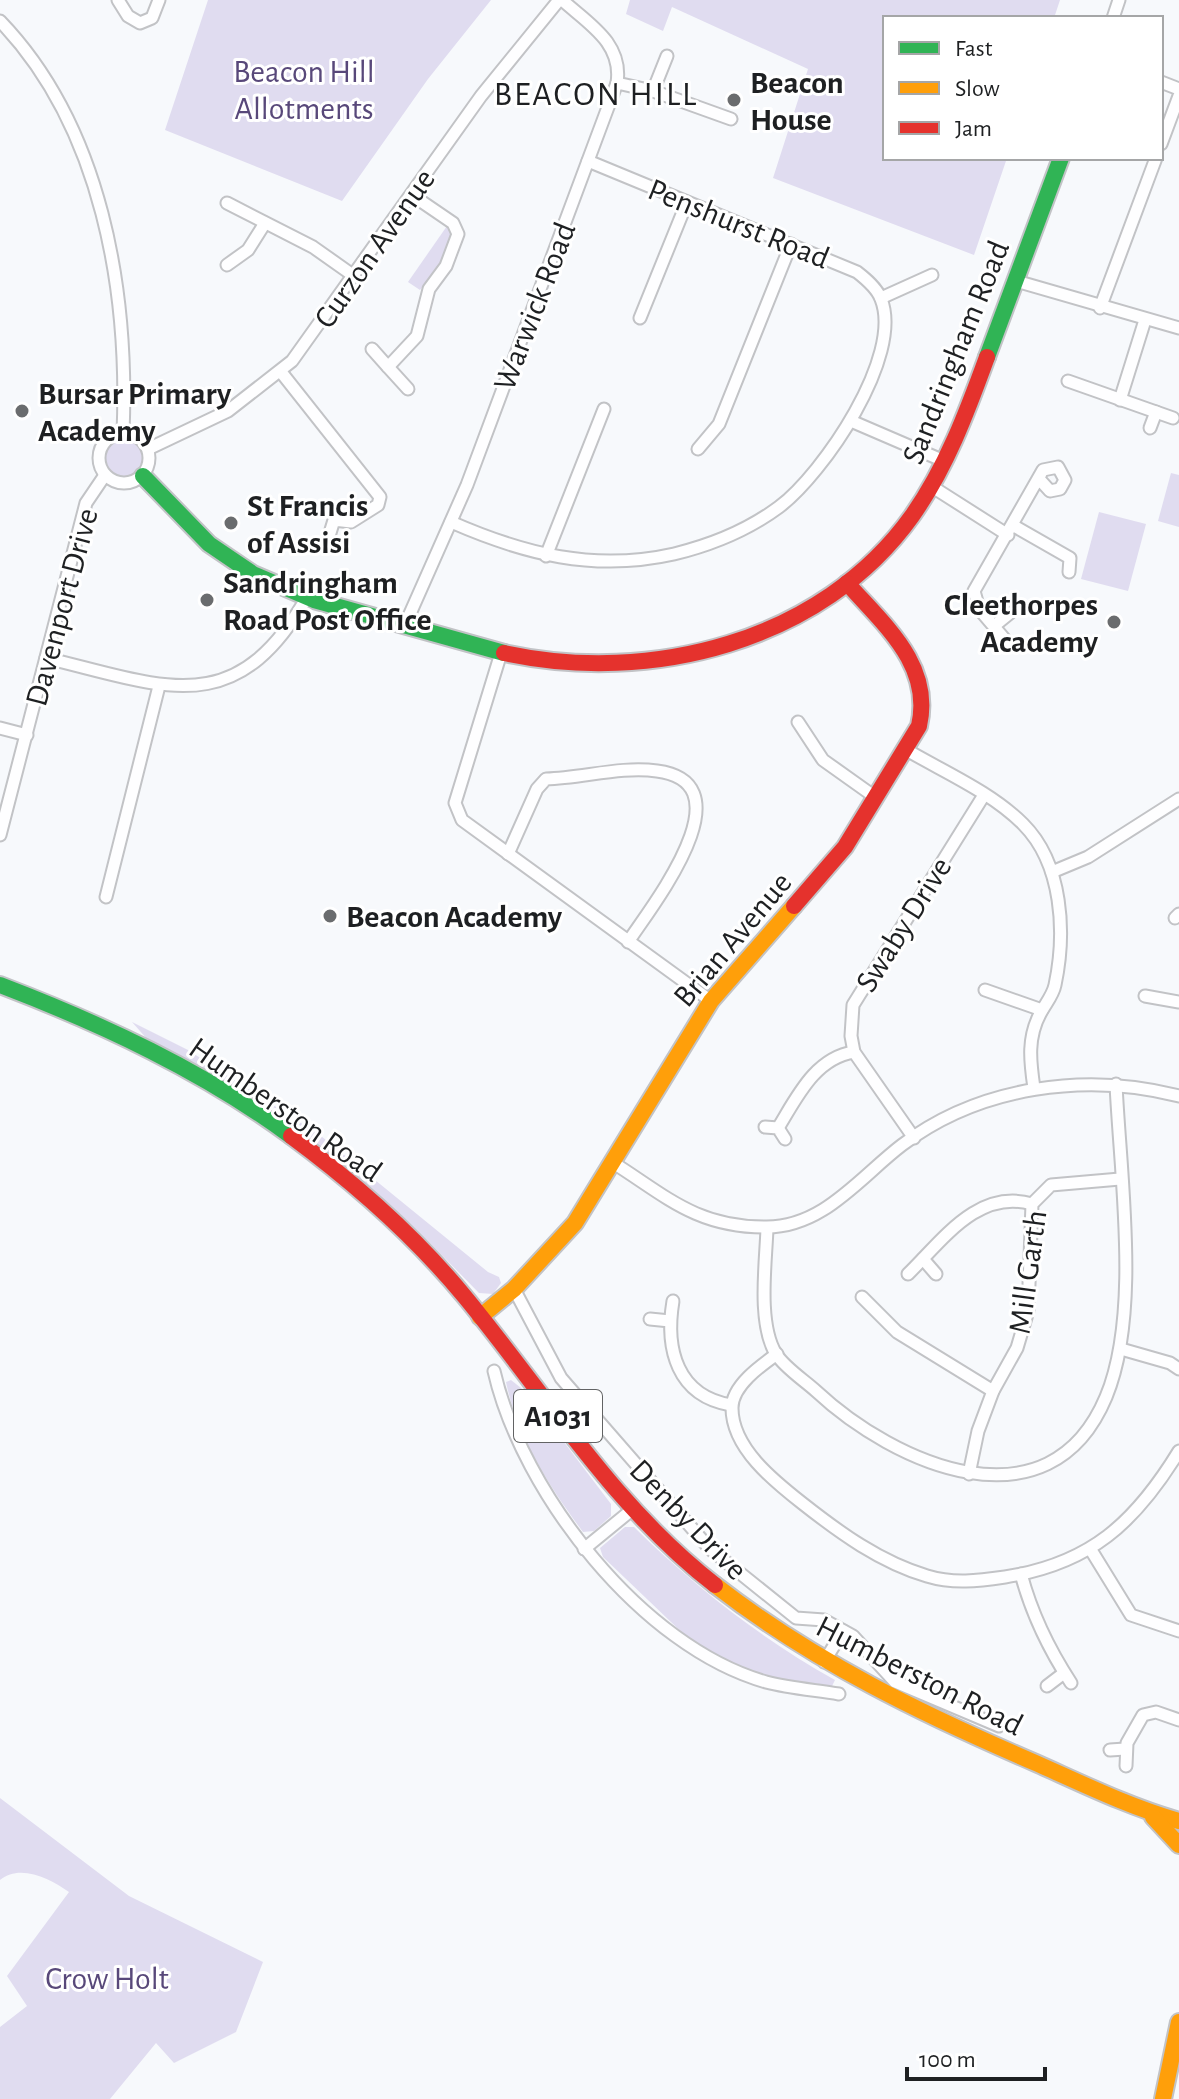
<svg xmlns="http://www.w3.org/2000/svg" width="1179" height="2099" font-family="'Alegreya Sans',sans-serif">
  <rect width="100%" height="100%" fill="#f7f9fc"/>
  <g fill="#e0dcf0">
    <path d="M208 0H491L428 79 342 201 165 130Z"/>
    <path d="M630 0H1060L1054 18H885V158H1007L974 255 773 178 808 69 672 7 663 31 626 14Z"/>
    <path d="M447 226 453 234 442 262 420 290 408 282Z"/>
    <circle cx="124" cy="458" r="19"/>
    <path d="M1171 473 1179 475V527L1158 521Z"/>
    <path d="M1099 512 1146 524 1128 591 1081 579Z"/>
    <path d="M132 1022 188 1050 321 1136 488 1272 499 1277 501 1283 493 1294 479 1293 417 1230 314 1144C306 1124 271 1101 250 1101L147 1039Z"/>
    <path d="M511 1380 526 1392 611 1504V1516L594 1531 583 1532C549 1486 518 1439 506 1382Z"/>
    <path d="M625 1527H634C695 1587 760 1638 835 1680L832 1686 762 1676 694 1644 603 1557 600 1548Z"/>
    <path d="M0 1798 129 1896 263 1962 236 2032 174 2063 156 2043 110 2099H0V2027L27 2006 7 1976 69 1892C51 1879 20 1863 0 1880Z"/>
  </g>
  <g fill="none" stroke-linecap="round" stroke-linejoin="round">
    <g stroke="#c2c3c6" stroke-width="15">
      <g id="street">
        <path d="M118 0 128 16 140 23 152 18 159 0"/>
        <path d="M1113 18 1119 0"/>
        <path d="M0 21C102 127 129 291 123 433"/>
        <path d="M1161 82 1179 89"/>
        <path d="M617 83 653 91 731 119"/>
        <path d="M653 91 667 56"/>
        <path d="M1161 144 1179 96"/>
        <path d="M227 203 313 247 354 276"/>
        <path d="M227 265 248 250 265 223"/>
        <path d="M1016 281 1179 328"/>
        <path d="M881 298 932 275"/>
        <path d="M1100 308 1156 158"/>
        <path d="M640 318 687 202"/>
        <path d="M372 349 388 367 417 336 429 289 446 266 458 234 453 223 412 195"/>
        <path d="M388 367 408 389"/>
        <path d="M281 372 380 497 378 505 351 522 334 520 330 533"/>
        <path d="M1068 381 1173 418"/>
        <path d="M1120 400 1145 320"/>
        <path d="M851 421 944 461"/>
        <path d="M1150 428 1156 412"/>
        <circle cx="124" cy="458" r="25"/>
        <path d="M148 449 228 411 292 361 481 96 559 0"/>
        <path d="M698 449 719 424 791 244"/>
        <path d="M931 486 1008 535"/>
        <path d="M451 522C524 554 594 572 674 554 711 545 748 530 779 507 823 474 904 356 881 299 877 288 866 279 857 272L588 161"/>
        <path d="M1014 526 1070 558 1069 572"/>
        <path d="M546 556 604 409"/>
        <path d="M405 625 467 485 617 83C623 43 589 24 562 0"/>
        <path d="M994 626 1010 613"/>
        <path d="M1008 643 979 609 974 591 1043 470 1058 467 1065 480 1060 489 1050 491 1040 480"/>
        <path d="M501 653 455 803 462 820 711 1001"/>
        <path d="M46 658C163 686 235 723 307 597"/>
        <path d="M798 722 823 760 875 797"/>
        <path d="M0 728 27 735"/>
        <path d="M905 749C944 772 991 792 1023 824 1063 864 1066 933 1055 985 1053 995 1046 1003 1041 1012 1027 1037 1030 1061 1034 1088"/>
        <path d="M0 835 86 503 105 475"/>
        <path d="M508 854 537 789 546 779C583 778 621 766 657 771 750 783 651 907 628 942"/>
        <path d="M1052 872 1088 857 1179 799"/>
        <path d="M106 897 159 686"/>
        <path d="M1175 918 1179 914"/>
        <path d="M985 990 1042 1010"/>
        <path d="M1145 996 1179 1002"/>
        <path d="M765 1127 778 1128 785 1139"/>
        <path d="M778 1128C797 1097 815 1058 854 1052"/>
        <path d="M914 1138 854 1052 851 1036 853 1005 984 795"/>
        <path d="M612 1162C666 1196 696 1227 765 1227 823 1228 860 1177 902 1145 980 1086 1086 1072 1179 1096"/>
        <path d="M767 1228C766 1262 757 1323 776 1354 785 1368 804 1380 816 1391 894 1464 1049 1533 1106 1397 1141 1313 1120 1175 1116 1084"/>
        <path d="M923 1259 936 1274"/>
        <path d="M908 1274C942 1241 978 1188 1032 1204"/>
        <path d="M514 1289 561 1378 710 1549 796 1618 824 1620 853 1636 895 1682 999 1726"/>
        <path d="M862 1297 897 1332 993 1391"/>
        <path d="M673 1301C665 1349 677 1396 731 1405"/>
        <path d="M650 1319 670 1321"/>
        <path d="M1121 1349 1170 1363 1179 1369"/>
        <path d="M777 1354C760 1366 732 1386 732 1408 732 1448 774 1481 802 1503 840 1533 880 1562 927 1576 953 1584 978 1581 1005 1577 1090 1564 1135 1523 1179 1451"/>
        <path d="M494 1371C522 1493 642 1647 766 1682 789 1688 815 1690 839 1694"/>
        <path d="M969 1474 978 1431 993 1391 1017 1348 1028 1311 1032 1204 1051 1185 1120 1179"/>
        <path d="M584 1549 634 1508"/>
        <path d="M1091 1550 1131 1615 1179 1631"/>
        <path d="M1021 1574C1032 1615 1048 1648 1071 1683"/>
        <path d="M824 1662 843 1631"/>
        <path d="M1047 1686 1064 1673"/>
        <path d="M1110 1750 1125 1749"/>
        <path d="M1126 1766 1127 1743 1143 1715 1156 1712 1179 1720"/>
      </g>
    </g>
    <g stroke="#c2c3c6" stroke-width="20">
      <g id="fast">
        <path d="M987 357 1061 158"/>
        <path d="M143 476 209 544 253 574 314 600 504 653"/>
        <path d="M0 985C102 1024 203 1071 291 1136"/>
      </g>
    </g>
    <g stroke="#c2c3c6" stroke-width="20">
      <g id="slow">
        <path d="M480 1317 514 1289 575 1223 711 1001 794 906"/>
        <path d="M715 1585C814 1662 924 1715 1038 1764 1085 1785 1130 1807 1179 1821"/>
        <path d="M1153 1817 1179 1845"/>
        <path d="M1163 2099 1179 2022"/>
      </g>
    </g>
    <g stroke="#c2c3c6" stroke-width="20">
      <g id="jam">
        <path d="M504 653C650 685 822 642 912 516 946 468 967 412 987 357"/>
        <path d="M794 906 845 847 919 726C933 665 884 625 847 583"/>
        <path d="M291 1136C356 1184 414 1235 465 1297 545 1394 614 1507 715 1585"/>
      </g>
    </g>
    <use href="#street" stroke="#fefeff" stroke-width="11"/>
    <use href="#fast" stroke="#30b455" stroke-width="16"/>
    <use href="#slow" stroke="#ff9f0a" stroke-width="16"/>
    <use href="#jam" stroke="#e5322d" stroke-width="16"/>
  </g>
  <g fill="#6a6c6e" stroke="#fff" stroke-width="3">
    <circle cx="734" cy="100" r="8"/>
    <circle cx="22" cy="411" r="8"/>
    <circle cx="231" cy="523" r="8"/>
    <circle cx="207" cy="600" r="8"/>
    <circle cx="1114" cy="622" r="8"/>
    <circle cx="330" cy="916" r="8"/>
  </g>
  <g text-anchor="middle" stroke-width="6" stroke-linejoin="round" paint-order="stroke">
    <rect fill="#fff" stroke="#626364" stroke-width="2" x="514" y="1390" width="88" height="52" rx="6"/>
    <g font-size="30" font-weight="bold" fill="#1e2022">
      <text x="558" y="1426">A1031</text>
    </g>
    <g font-size="32" fill="#58487a" stroke="#fff">
      <text x="304" y="82">Beacon Hill<tspan x="304" dy="37">Allotments</tspan></text>
      <text x="107" y="1989">Crow Holt</text>
    </g>
    <g font-size="32" font-weight="bold" fill="#1e2022" stroke="#fff" text-anchor="start">
      <text x="750" y="93">Beacon<tspan x="750" dy="37">House</tspan></text>
      <text x="38" y="404">Bursar Primary<tspan x="38" dy="37">Academy</tspan></text>
      <text x="247" y="516">St Francis<tspan x="247" dy="37">of Assisi</tspan></text>
      <text x="223" y="593">Sandringham<tspan x="223" dy="37">Road Post Office</tspan></text>
      <text x="1098" y="615" text-anchor="end">Cleethorpes<tspan x="1098" dy="37">Academy</tspan></text>
      <text x="346" y="927">Beacon Academy</text>
    </g>
    <g font-size="32" fill="#1e2022" stroke="#fff">
      <text transform="translate(739 223) rotate(22)" y="11">Penshurst Road</text>
      <text transform="translate(374 248) rotate(-55)" y="11">Curzon Avenue</text>
      <text transform="translate(534 306) rotate(-69)" y="11">Warwick Road</text>
      <text transform="translate(955 352) rotate(-68)" y="11">Sandringham Road</text>
      <text transform="translate(61 607) rotate(-75)" y="11">Davenport Drive</text>
      <text transform="translate(903 924) rotate(-58)" y="11">Swaby Drive</text>
      <text transform="translate(732 939) rotate(-50)" y="11">Brian Avenue</text>
      <text transform="translate(286 1109) rotate(35)" y="11">Humberston Road</text>
      <text transform="translate(1027 1272) rotate(-82)" y="11">Mill Garth</text>
      <text transform="translate(689 1519) rotate(46)" y="11">Denby Drive</text>
      <text transform="translate(920 1675) rotate(27)" y="11">Humberston Road</text>
    </g>
    <g font-size="34" letter-spacing="2" fill="#1e2022" stroke="#fff">
      <text x="596" y="105">BEACON HILL</text>
    </g>
  </g>
  <rect x="883" y="16" width="280" height="144" fill="#ffffff" stroke="#a5a6a7" stroke-width="2"/>
  <rect x="899" y="42" width="40" height="12" fill="#30b455" stroke="#a5a6a7" stroke-width="2"/>
  <text x="955" y="56" font-size="24" fill="#1e2022">Fast</text>
  <rect x="899" y="82" width="40" height="12" fill="#ff9f0a" stroke="#a5a6a7" stroke-width="2"/>
  <text x="955" y="96" font-size="24" fill="#1e2022">Slow</text>
  <rect x="899" y="122" width="40" height="12" fill="#e5322d" stroke="#a5a6a7" stroke-width="2"/>
  <text x="955" y="136" font-size="24" fill="#1e2022">Jam</text>
  <path d="M907 2067v12h138v-12" fill="none" stroke="#1e2022" stroke-width="4"/>
  <text x="919" y="2067" font-size="24" fill="#1e2022" stroke="#ffffff" stroke-width="6" paint-order="stroke">100 m</text>
</svg>
